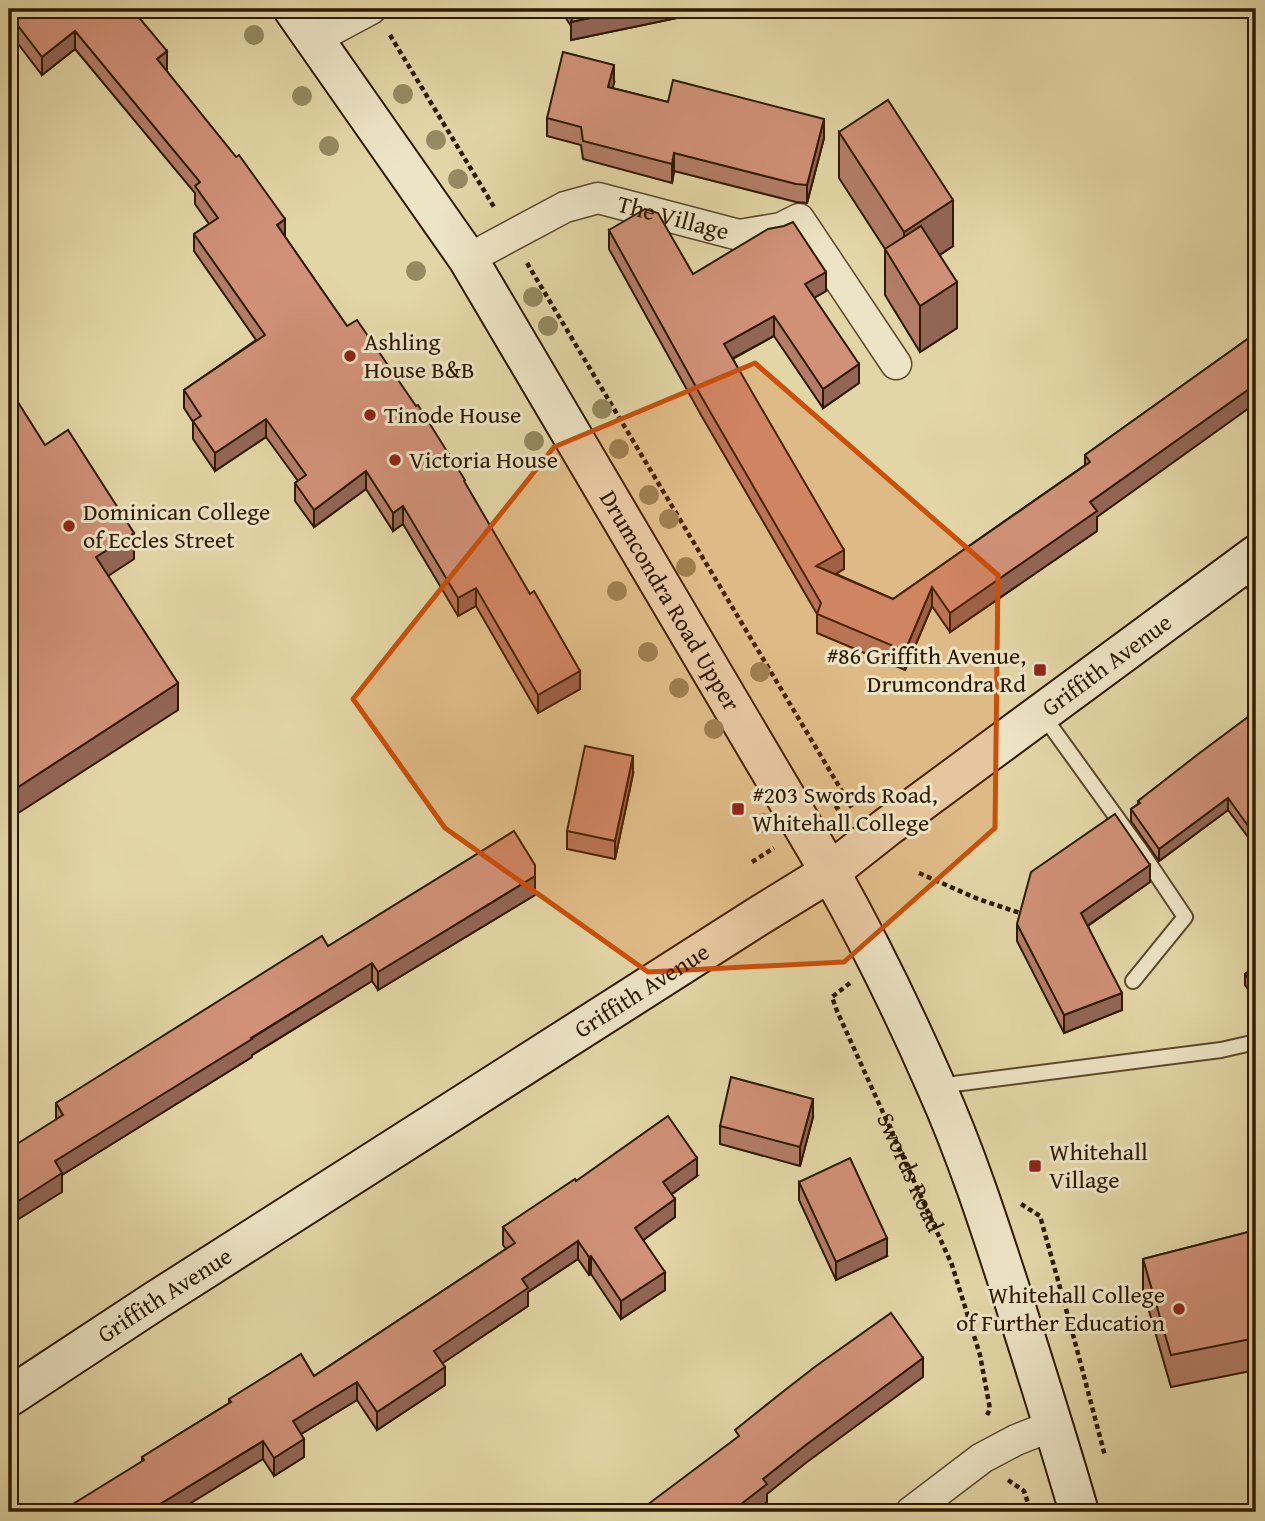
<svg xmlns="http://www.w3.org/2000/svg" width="1265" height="1521" font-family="'Gentium Book Plus',serif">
  <rect width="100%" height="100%" fill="#e3d6a6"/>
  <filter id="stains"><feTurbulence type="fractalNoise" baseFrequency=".00286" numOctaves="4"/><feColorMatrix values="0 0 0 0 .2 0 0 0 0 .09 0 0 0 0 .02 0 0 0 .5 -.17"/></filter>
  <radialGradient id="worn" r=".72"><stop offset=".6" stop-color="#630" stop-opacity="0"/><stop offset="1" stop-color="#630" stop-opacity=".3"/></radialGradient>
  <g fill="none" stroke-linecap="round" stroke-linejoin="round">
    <g stroke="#5b482a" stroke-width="18">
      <g id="service">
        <path d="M1241 568 1256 587"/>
        <path d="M1042 714 1138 847 1185 917 1133 981"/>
        <path d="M938 1086 1221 1050 1256 1042"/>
      </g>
    </g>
    <g stroke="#5b482a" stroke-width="33">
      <g id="minor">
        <path d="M315 39 371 9"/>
        <path id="s2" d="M468 259 565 207 598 198 739 235 781 228 799 219 896 364"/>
        <path d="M911 1512 982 1458 1016 1440 1054 1425"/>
      </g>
    </g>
    <g stroke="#2e1901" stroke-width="42">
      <g id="secondary">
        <path id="s3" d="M293 9 468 259 830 872C869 941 904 1013 936 1086 966 1153 989 1224 1012 1295 1035 1367 1058 1439 1079 1512"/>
        <path id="s4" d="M9 1397 155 1301 757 917 830 872 887 827 1256 555"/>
      </g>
    </g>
    <g stroke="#2e1901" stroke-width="4.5" stroke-dasharray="5 3.5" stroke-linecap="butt">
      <path d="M390 35 494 207"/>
      <path d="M527 263 852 808"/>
      <path d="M835 809 863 791"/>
      <path d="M752 862 774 848"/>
      <path d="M919 873 978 899 1023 914"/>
      <path id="s1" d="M850 983 832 997 837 1011 952 1265 980 1355 990 1409 986 1417"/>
      <path d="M1021 1204 1040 1216 1071 1327 1105 1456"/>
      <path d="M1008 1480 1024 1491 1031 1512"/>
    </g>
    <use href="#service" stroke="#ede4c5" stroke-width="14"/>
    <use href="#minor" stroke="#ede4c5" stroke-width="30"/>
    <use href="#secondary" stroke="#ede4c5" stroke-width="38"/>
  </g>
  <g fill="#958a61">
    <circle cx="254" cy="35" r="10"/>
    <circle cx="403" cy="94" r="10"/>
    <circle cx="302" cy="96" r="10"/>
    <circle cx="436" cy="140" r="10"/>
    <circle cx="329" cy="146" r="10"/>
    <circle cx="458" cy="179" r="10"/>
    <circle cx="416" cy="271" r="10"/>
    <circle cx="533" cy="297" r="10"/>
    <circle cx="548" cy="326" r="10"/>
    <circle cx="602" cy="409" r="10"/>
    <circle cx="534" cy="441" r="10"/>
    <circle cx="619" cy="449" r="10"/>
    <circle cx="649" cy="495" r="10"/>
    <circle cx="669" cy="519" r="10"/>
    <circle cx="686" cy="567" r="10"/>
    <circle cx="617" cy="591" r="10"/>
    <circle cx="648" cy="652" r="10"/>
    <circle cx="760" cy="672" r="10"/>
    <circle cx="679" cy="688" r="10"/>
    <circle cx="714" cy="729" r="10"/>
    <circle cx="764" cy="823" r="10"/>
  </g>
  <g fill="#b37d67" stroke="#2e1901" stroke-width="2">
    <path d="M9 9H132L167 69 166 70 285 237 347 326 465 483 580 689 538 713 476 606 458 616 403 524 393 531 366 489 314 527 295 501V483L298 481 266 437 215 471 193 439V422L184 408V390L256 340 194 251V234L209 224 195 204V193L75 49 42 75 9 32Z"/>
    <path d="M560 9H720L571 40V26Z"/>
    <path d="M614 83 612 88 668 102 824 138 807 203 796 202 674 171 672 183 583 159 581 145 547 136V118Z"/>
    <path d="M839 132 953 246 940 255 957 328 920 352 885 295V249L839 178Z"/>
    <path d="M609 230 693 274 826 291 814 298 859 383 823 408 774 336 733 359 844 569 836 574 893 599 1085 465V455L1256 333 1097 517V531L950 632 932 606 905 670 817 633V614L701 415 609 249Z"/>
    <path d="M1256 711V848L1228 810 1159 861 1131 821V809L1138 804V801Z"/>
    <path d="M633 774 615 859 567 849V831Z"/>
    <path d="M1150 882 1088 926 1122 1010 1064 1033 1017 941V924Z"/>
    <path d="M535 895 378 990 372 981 252 1055V1057L62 1175V1192L56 1120V1103L328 946Z"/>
    <path d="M1256 966V1001L1245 985V974Z"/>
    <path d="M813 1117 800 1166 720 1144V1126Z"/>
    <path d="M697 1176 672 1194 675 1217 643 1240 665 1290 621 1319 591 1274 589 1275 578 1259 528 1292V1306L442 1363 445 1385 377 1430 357 1400 301 1434 304 1457 274 1476 263 1459 142 1461V1457L229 1403V1399L314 1376 506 1249 503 1245V1227L576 1181Z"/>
    <path d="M799 1182 887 1256 836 1280 799 1200Z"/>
    <path d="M1256 1230V1370L1171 1387 1143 1290V1259Z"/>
  </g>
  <g fill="#926654" stroke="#2e1901" stroke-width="2">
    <path d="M633 9H720L571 40V22Z"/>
    <path d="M75 31V49L42 75V57Z"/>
    <path d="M167 51V69L157 77V59Z"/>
    <path d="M614 65V83L608 105V87Z"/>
    <path d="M824 119V138L807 203V185Z"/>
    <path d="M674 153V171L672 183V164Z"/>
    <path d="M953 200V246L904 278V232Z"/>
    <path d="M285 219V237L277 225Z"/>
    <path d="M826 272V291L805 303V284Z"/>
    <path d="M957 282V328L920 352V306Z"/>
    <path d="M774 316V336L724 363V344Z"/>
    <path d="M859 364V383L823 408V389Z"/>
    <path d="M1256 384V403L1097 517V531L950 632V613L1090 502Z"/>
    <path d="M266 419V437L215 471V453Z"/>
    <path d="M366 471V489L314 527V510Z"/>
    <path d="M403 506V524L393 531V513Z"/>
    <path d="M134 533V559L96 584V557Z"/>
    <path d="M844 550V569L816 585V566Z"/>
    <path d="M932 587V606L905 670V651Z"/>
    <path d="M476 588V606L458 616V598Z"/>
    <path d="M580 671V689L538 713V695Z"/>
    <path d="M178 683V710L9 819V793Z"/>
    <path d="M633 756V774L615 859V841Z"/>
    <path d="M1228 798V810L1159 861V849Z"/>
    <path d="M1150 865V882L1081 930V913Z"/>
    <path d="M535 876V895L378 990V972Z"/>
    <path d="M372 963V981L252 1055V1057L62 1175V1192L9 1225V1207L55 1161Z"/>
    <path d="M1122 993V1010L1064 1033V1015Z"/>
    <path d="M813 1099V1117L800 1166V1147Z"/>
    <path d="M697 1158V1176L663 1200V1182Z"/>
    <path d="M675 1199V1217L635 1246V1228Z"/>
    <path d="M887 1238V1256L836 1280V1262Z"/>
    <path d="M578 1241V1259L528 1292V1306L434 1369V1351L522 1279Z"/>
    <path d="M591 1256V1274L589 1275V1257Z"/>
    <path d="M665 1272V1290L621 1319V1301Z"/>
    <path d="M923 1358V1377L807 1462 767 1494V1502L755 1512H731L763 1479 807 1444Z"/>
    <path d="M445 1367V1385L377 1430V1412Z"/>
    <path d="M357 1382V1400L293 1439V1421Z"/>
    <path d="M304 1439V1457L274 1476V1458Z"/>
    <path d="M263 1441V1459L176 1512H147Z"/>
  </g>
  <g fill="#d09178" stroke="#2e1901" stroke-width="2">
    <path d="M9 9H132L167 51 157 59 236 157 239 155 285 219 277 225 347 326 357 320 416 406 418 405 465 480 464 481 530 594 534 591 580 671 538 695 476 588 458 598 403 506 393 513 366 471 314 510 295 483 306 475 266 419 215 453 193 421 201 416 184 390 265 335 194 234 218 218 195 186 200 182 75 31 42 57 9 14Z"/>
    <path d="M571 9H633L571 22 574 12Z"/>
    <path d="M563 52 614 65 608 87 668 102 673 80 824 119 807 185 796 184 674 153 672 164 583 141 581 127 547 118Z"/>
    <path d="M888 100 953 200 904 232 839 132Z"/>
    <path d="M645 209 658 213 693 274 768 229 784 226 793 222 826 272 805 284 859 364 823 389 774 316 724 344 844 550 816 566 893 599 1090 462 1085 455 1256 333V384L1090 502 1097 511 950 613 932 587 905 651 817 614 821 603 701 396 609 230Z"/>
    <path d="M921 226 957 282 920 306 885 249Z"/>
    <path d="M9 388 45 445 68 430 134 533 96 557 178 683 9 793Z"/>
    <path d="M1256 711V837L1228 798 1159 849 1131 809 1140 803 1138 801 1197 755Z"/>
    <path d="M585 746 633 756 615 841 567 831Z"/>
    <path d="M1115 814 1150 865 1081 913 1122 993 1064 1015 1017 924 1031 872Z"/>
    <path d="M514 831 535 865V876L378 972 372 963 251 1038 252 1039 55 1161 62 1173 9 1207V1149L63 1115 56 1103 322 936 328 946Z"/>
    <path d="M1256 966V990L1245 974Z"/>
    <path d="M731 1077 813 1099 800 1147 720 1126Z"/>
    <path d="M668 1116 697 1158 663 1182 675 1199 635 1228 665 1272 621 1301 591 1256 589 1257 578 1241 522 1279 528 1288 434 1351 445 1367 377 1412 357 1382 293 1421 304 1439 274 1458 263 1441 147 1512H60L144 1460 142 1457 231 1402 229 1399 301 1354 314 1376 515 1243 503 1227 575 1179 576 1181Z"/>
    <path d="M850 1158 887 1238 836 1262 799 1182Z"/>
    <path d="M1256 1230V1338L1171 1355 1143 1259Z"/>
    <path d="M891 1313 923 1358 807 1444 763 1479 767 1484 731 1512H641L649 1507 647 1505 739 1436 735 1430 780 1394 816 1366Z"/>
  </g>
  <path fill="#cc4f0a" fill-opacity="0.2" stroke="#cc4f0a" stroke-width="5" stroke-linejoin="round" d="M755 363 998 575 995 828 844 962 648 972 445 828 353 699 554 447Z"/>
  <g fill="#8f2418" stroke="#ede4c5" stroke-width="2.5">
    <circle cx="350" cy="356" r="7"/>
    <circle cx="370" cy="415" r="7"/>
    <circle cx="395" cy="460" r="7"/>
    <circle cx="69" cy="526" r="7"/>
    <rect x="1033" y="663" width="14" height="14" rx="3.5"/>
    <rect x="731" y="802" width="14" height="14" rx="3.5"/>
    <rect x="1028" y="1159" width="14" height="14" rx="3.5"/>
    <circle cx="1179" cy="1309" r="7"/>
  </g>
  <g text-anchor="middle" stroke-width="6" stroke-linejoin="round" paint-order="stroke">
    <g font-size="24" fill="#2e1901" stroke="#ede4c5">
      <text dy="8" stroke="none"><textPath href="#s2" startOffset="222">The Village</textPath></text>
      <text dy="8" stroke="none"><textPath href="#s3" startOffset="702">Drumcondra Road Upper</textPath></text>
      <text dy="8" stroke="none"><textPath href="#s4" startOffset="1320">Griffith Avenue</textPath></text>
      <text dy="8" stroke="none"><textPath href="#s4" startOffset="752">Griffith Avenue</textPath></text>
      <text dy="8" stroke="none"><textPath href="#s1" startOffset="215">Swords Road</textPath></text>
      <text dy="8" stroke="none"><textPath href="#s4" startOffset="186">Griffith Avenue</textPath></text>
    </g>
    <g font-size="24" fill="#2e1901" stroke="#ede4c5" text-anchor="start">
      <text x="364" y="350">Ashling<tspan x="364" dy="28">House B&amp;B</tspan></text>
      <text x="384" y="423">Tinode House</text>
      <text x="409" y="468">Victoria House</text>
      <text x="83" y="520">Dominican College<tspan x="83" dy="28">of Eccles Street</tspan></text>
      <text x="1026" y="664" text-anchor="end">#86 Griffith Avenue,<tspan x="1026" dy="28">Drumcondra Rd</tspan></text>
      <text x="752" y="803">#203 Swords Road,<tspan x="752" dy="28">Whitehall College</tspan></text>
      <text x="1049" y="1160">Whitehall<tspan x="1049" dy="28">Village</tspan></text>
      <text x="1165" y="1303" text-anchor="end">Whitehall College<tspan x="1165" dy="28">of Further Education</tspan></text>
    </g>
  </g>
  <rect width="1265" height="1521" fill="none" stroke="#e3d6a6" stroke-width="35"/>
  <rect x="10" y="10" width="1244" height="1500" fill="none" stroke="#2e1901" stroke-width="3.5"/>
  <rect x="18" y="18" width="1230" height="1486" fill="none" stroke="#2e1901" stroke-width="2"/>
  <rect width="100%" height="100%" filter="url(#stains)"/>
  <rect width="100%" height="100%" fill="url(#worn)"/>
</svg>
